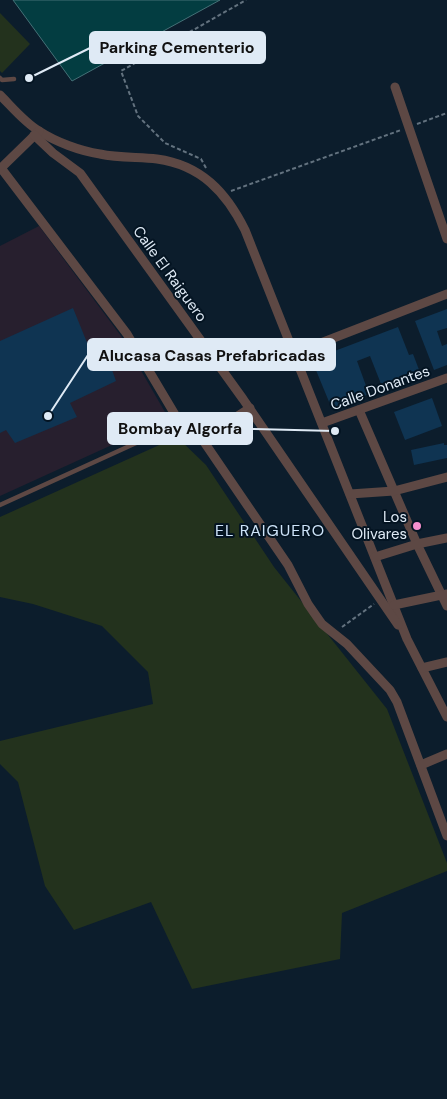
<svg xmlns="http://www.w3.org/2000/svg" width="447" height="1099" font-family="'DM Sans',sans-serif">
  <rect width="100%" height="100%" fill="#0c1d2c"/>
  <path fill="#271f2e" d="M39 226 121 336 169 419 0 496V246Z"/>
  <g fill="#23321d">
    <path d="M0 13 30 44 2 73 0 71Z"/>
    <path d="M177 437 206 465 274 567 387 709 447 863V871L342 913 340 959 192 989 151 902 74 930 45 886 18 782 0 764V741L153 704 148 672 102 626 33 604 0 597V517Z"/>
  </g>
  <path fill="#033d41" stroke="#457177" d="M13 0H220L72 81Z"/>
  <g fill="#0f3452">
    <path d="M73 308 88 345 101 339 116 381 70 403 77 417 15 443 6 430 0 433V341Z"/>
    <path d="M447 309V328L437 331 442 346 447 344V365L434 370 415 321Z"/>
    <path d="M398 327 409 355 413 354 421 375 383 389 370 356 357 361 369 394 332 409 313 363 318 361 316 358Z"/>
    <path d="M432 398 442 426 405 440 394 412Z"/>
    <path d="M444 443V445H447V458L414 465 411 450Z"/>
  </g>
  <g fill="none" stroke-linecap="round" stroke-linejoin="round">
    <g stroke="#63727f" stroke-width="2" stroke-dasharray="4 2.5" stroke-linecap="butt">
      <path d="M417 124 447 113"/>
      <path d="M206 168 201 159 165 143 138 116 121 71 246 0"/>
      <path d="M231 191 401 130"/>
      <path d="M342 627 374 604"/>
    </g>
    <g stroke="#5d4844" stroke-width="4.5">
      <path d="M0 78 2 80 14 79"/>
      <path d="M0 505 180 423"/>
    </g>
    <g stroke="#5d4844" stroke-width="9">
      <path d="M395 87 447 239"/>
      <path d="M0 95C12 107 24 122 39 131 56 142 80 151 100 154 118 158 138 157 157 159 201 165 226 192 245 230L407 639 447 717"/>
      <path d="M39 131 1 168 127 334 180 423 187 432 202 439 288 565 308 604 317 617 322 624 347 644 390 690 397 702 447 836"/>
      <path d="M34 135 53 153 80 173 243 399 398 625"/>
      <path d="M295 353 447 294"/>
      <path d="M359 410 417 544 447 606"/>
      <path d="M322 423 447 378"/>
      <path d="M202 439 250 408"/>
      <path d="M350 494 394 491 447 477"/>
      <path d="M375 557 417 544 447 538"/>
      <path d="M394 605 447 594"/>
      <path d="M422 668 447 662"/>
      <path d="M421 765 447 754"/>
    </g>
  </g>
  <circle fill="#f790ce" stroke="#041422" stroke-width="2" cx="417" cy="526" r="5"/>
  <g text-anchor="middle" stroke-width="4" stroke-linejoin="round" paint-order="stroke">
    <g font-size="15" fill="#dfeaf5" stroke="#041422">
      <text transform="translate(170 274) rotate(54)" y="5">Calle El Raiguero</text>
      <text transform="translate(380 388) rotate(-20)" y="5">Calle Donantes</text>
    </g>
    <g font-size="15" fill="#dfeaf5" stroke="#041422" text-anchor="end">
      <text x="407" y="522">Los<tspan x="407" dy="17">Olivares</tspan></text>
    </g>
    <g font-size="16" letter-spacing="1" fill="#cde3f8" stroke="#041422">
      <text x="270" y="536">EL RAIGUERO</text>
    </g>
  </g>
  <path fill="none" stroke="#dfeaf5" stroke-width="2" d="M29 78L90 48M48 416L88 355M335 431L252 429"/>
  <g fill="#dfeaf5" stroke="#041422" stroke-width="2">
    <circle cx="29" cy="78" r="5"/>
    <circle cx="48" cy="416" r="5"/>
    <circle cx="335" cy="431" r="5"/>
  </g>
  <g fill="#dfeaf5" stroke="#dfeaf5" stroke-width="2">
    <rect x="90" y="32" width="175" height="31" rx="5"/>
    <rect x="88" y="339" width="247" height="31" rx="5"/>
    <rect x="108" y="413" width="144" height="31" rx="5"/>
  </g>
  <g font-size="16" text-anchor="middle" font-weight="bold" fill="#111">
    <text x="177" y="53">Parking Cementerio</text>
    <text x="212" y="361">Alucasa Casas Prefabricadas</text>
    <text x="180" y="434">Bombay Algorfa</text>
  </g>
</svg>
